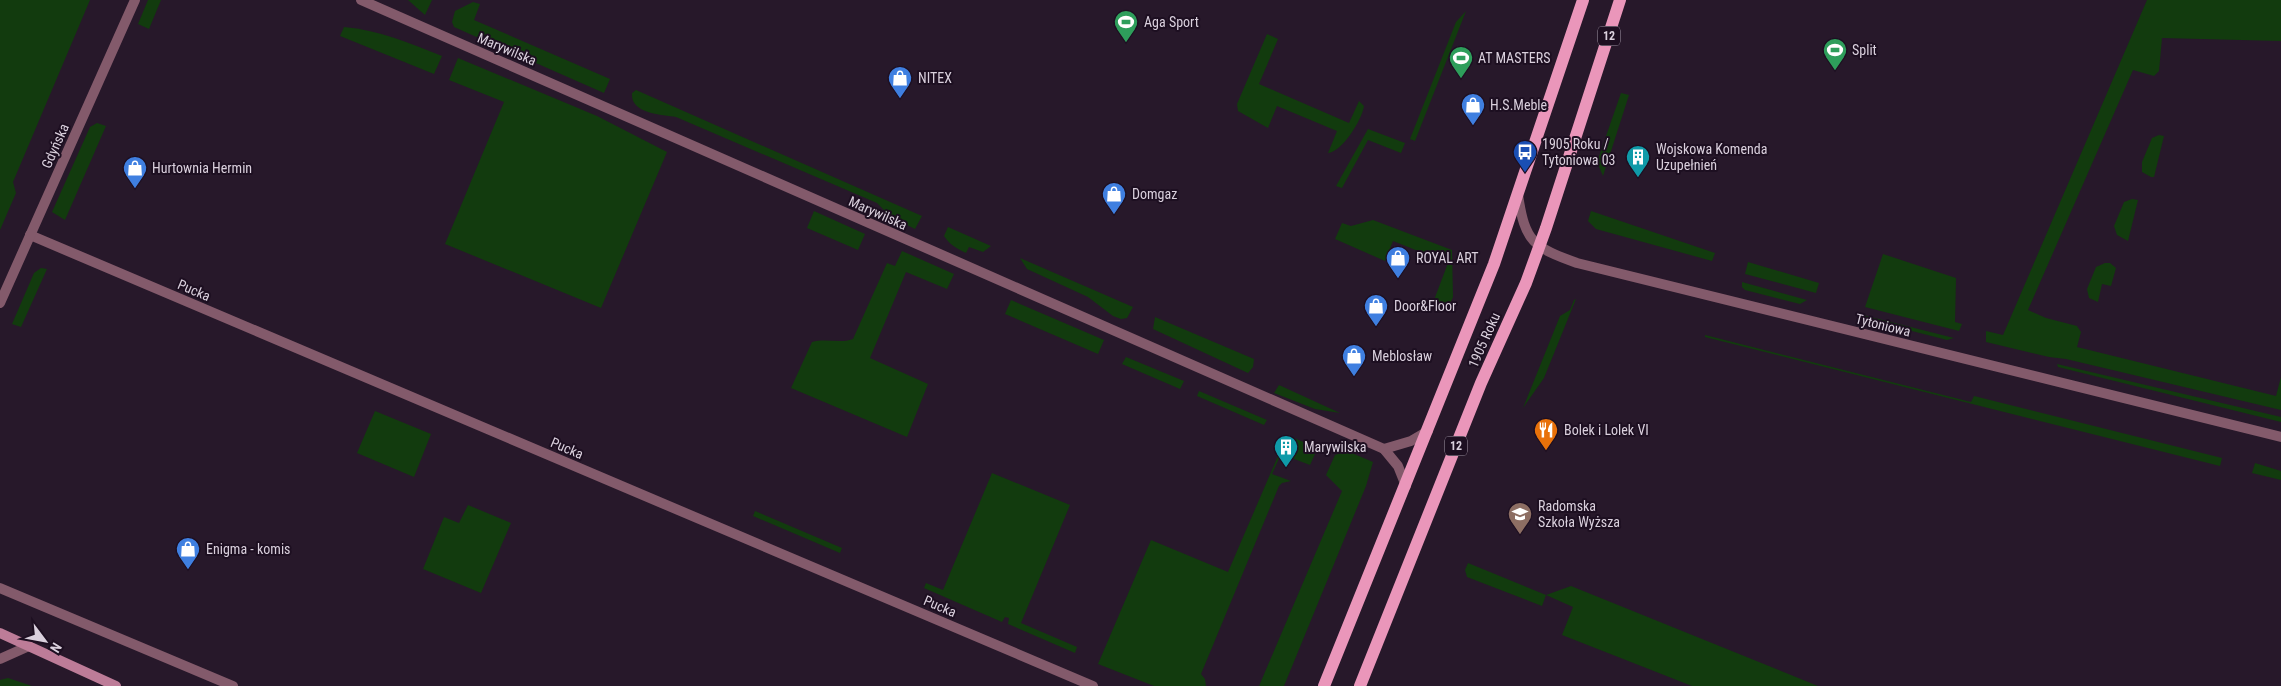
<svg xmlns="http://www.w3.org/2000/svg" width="2281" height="686" font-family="'Roboto Condensed',sans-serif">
  <rect width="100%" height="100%" fill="#27182a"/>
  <g fill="#123b0e">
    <path d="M0 0H90L13 182 16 193 0 230Z"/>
    <path d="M148 0H161L149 29 138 24Z"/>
    <path d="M408 0H432L425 15Z"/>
    <path d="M2147 0H2281V41L2162 38 2159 71 2154 76 2133 70 2028 310 2046 318 2077 326 2081 332 2077 347 2276 396 2281 377V410L2066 359 2049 357 1986 342V331L2003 335Z"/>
    <path d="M473 2 480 4 474 20 610 79 604 93 454 27 452 22 455 11Z"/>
    <path d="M1466 11 1415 141 1410 139 1456 22Z"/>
    <path d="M344 27C378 30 410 43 442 56L434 74 340 36Z"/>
    <path d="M1267 34 1278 39 1259 84 1349 123 1359 101 1364 106C1362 120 1342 152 1328 153L1337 131 1277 106 1268 128 1238 111 1237 104Z"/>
    <path d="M458 58 597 116 667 152 601 308 445 244 504 102 449 80Z"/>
    <path d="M636 90 922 216 915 229 891 217 877 203 676 117C662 115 630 114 632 93Z"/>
    <path d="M1621 93 1629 95 1603 176 1597 162Z"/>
    <path d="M97 123 106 126 65 220 52 212 90 127Z"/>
    <path d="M1368 129 1405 143 1401 153 1368 140 1342 188 1336 186Z"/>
    <path d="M2159 135 2164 136 2154 177H2151L2142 172V162L2152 138Z"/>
    <path d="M2132 199 2138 200 2128 241 2117 235 2114 226 2124 202Z"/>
    <path d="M814 211 865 234 858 250 807 228Z"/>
    <path d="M1591 211 1715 253 1712 261 1596 229 1588 221Z"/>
    <path d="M1373 220 1452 250 1453 297 1449 306 1434 300 1448 263 1393 241 1385 261 1335 239 1342 223 1351 226Z"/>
    <path d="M948 227 991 246 983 252 969 247 966 253C956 248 950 245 944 236Z"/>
    <path d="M902 251 954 274 947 289 906 272 870 358 928 384 907 437 791 388 812 342C826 338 840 344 853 339L887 263 895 266Z"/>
    <path d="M1883 254 1956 278 1955 322 1962 324 1959 331 1865 307Z"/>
    <path d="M1020 258 1133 307 1127 318 1121 319 1113 316 1088 297 1027 269Z"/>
    <path d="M1748 262 1819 283 1816 293 1745 274Z"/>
    <path d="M2105 263H2110L2116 268 2111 286 2102 284 2098 302 2089 298 2087 289 2096 267Z"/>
    <path d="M41 268 47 269 21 327 12 324 34 273Z"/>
    <path d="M1742 282 1807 300 1800 304 1745 290 1742 287Z"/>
    <path d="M1576 299 1544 378 1523 408 1560 316 1570 310 1574 300Z"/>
    <path d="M1011 300 1104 340 1098 354 1005 314Z"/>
    <path d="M1863 315 1954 338 1947 340 1861 318Z"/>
    <path d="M1155 317 1254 359 1253 367 1248 373 1153 329Z"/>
    <path d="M1705 335 1971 402 1974 396 2222 458 2220 466 1705 337Z"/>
    <path d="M1126 357 1184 381 1180 389 1122 364Z"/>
    <path d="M2057 364 2281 417V422L2058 367Z"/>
    <path d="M1279 385 1340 413 1315 409 1274 393Z"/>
    <path d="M1199 391 1267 420 1264 425 1197 396Z"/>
    <path d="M375 411 431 434 414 477 357 453Z"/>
    <path d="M1287 435 1315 447V454L1310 465 1281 454 1272 474 1291 481 1282 483 1279 486 1201 674 1205 679 1206 686H1154L1098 664 1151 540 1228 572Z"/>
    <path d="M1347 451 1373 462 1366 486 1284 686H1259L1342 491 1326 475 1335 455Z"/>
    <path d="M2255 463 2281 471V480L2252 473Z"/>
    <path d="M992 473 1070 505 1021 623 1077 647 1075 653 1008 624 1009 618 1005 617 1002 622 924 588 926 583 943 590Z"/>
    <path d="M468 505 511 523 481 593 423 569 444 517 459 523Z"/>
    <path d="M755 511 842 548 840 553 753 516Z"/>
    <path d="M1468 563 1546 595 1571 586 1818 686H1692L1562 635 1573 607 1546 595 1542 606 1467 577 1465 570Z"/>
    <path d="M8 678 32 686H0V680Z"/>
  </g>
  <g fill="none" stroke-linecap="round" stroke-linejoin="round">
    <g stroke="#835a6b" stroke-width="10">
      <path d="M361 0 1384 449 1398 466 1406 486"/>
      <path d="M1518 195C1525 242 1533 247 1577 263L2281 437"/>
      <path d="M30 235 1093 686"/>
      <path d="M0 303 135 0"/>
      <path d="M1384 449 1411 441 1428 431"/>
      <path d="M0 588 233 686"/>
      <path d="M0 659 29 646"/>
    </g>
    <path stroke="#bd7c98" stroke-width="10" d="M0 633 116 686"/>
    <g stroke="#ea96ba" stroke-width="12">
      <path d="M1324 686 1494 264 1583 0"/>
      <path d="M1360 686 1481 383 1526 283 1546 228 1620 0"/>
    </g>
  </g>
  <defs>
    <g id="stadium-pin" transform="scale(1.25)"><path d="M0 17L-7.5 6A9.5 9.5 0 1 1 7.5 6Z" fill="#2e9e5b" stroke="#1d0f21"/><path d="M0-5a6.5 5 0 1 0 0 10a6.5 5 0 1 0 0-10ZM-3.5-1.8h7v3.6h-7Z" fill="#fff"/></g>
    <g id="shop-pin" transform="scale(1.25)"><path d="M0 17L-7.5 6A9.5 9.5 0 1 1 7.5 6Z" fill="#3f7fe0" stroke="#1d0f21"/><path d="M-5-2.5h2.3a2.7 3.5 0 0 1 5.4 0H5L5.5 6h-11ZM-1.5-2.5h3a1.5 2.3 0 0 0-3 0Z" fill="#fff"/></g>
    <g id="bus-pin" transform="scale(1.25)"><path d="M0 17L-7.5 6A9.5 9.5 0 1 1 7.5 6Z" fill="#1a4fb4" stroke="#1d0f21"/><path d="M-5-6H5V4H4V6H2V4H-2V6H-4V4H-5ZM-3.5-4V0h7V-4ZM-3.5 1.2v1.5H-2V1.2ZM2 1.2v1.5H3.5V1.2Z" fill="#fff"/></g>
    <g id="building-pin" transform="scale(1.25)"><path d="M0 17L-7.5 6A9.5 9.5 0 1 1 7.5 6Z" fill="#0f9aa8" stroke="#1d0f21"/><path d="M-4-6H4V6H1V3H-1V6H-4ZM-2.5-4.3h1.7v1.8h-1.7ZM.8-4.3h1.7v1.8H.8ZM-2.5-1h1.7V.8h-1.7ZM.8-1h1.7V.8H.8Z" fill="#fff"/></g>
    <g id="restaurant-pin" transform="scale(1.25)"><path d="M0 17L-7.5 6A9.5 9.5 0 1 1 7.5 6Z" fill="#e8710a" stroke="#1d0f21"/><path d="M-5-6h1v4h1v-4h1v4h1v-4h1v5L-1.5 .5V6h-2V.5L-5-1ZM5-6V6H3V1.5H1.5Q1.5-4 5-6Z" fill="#fff"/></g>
    <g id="university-pin" transform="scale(1.25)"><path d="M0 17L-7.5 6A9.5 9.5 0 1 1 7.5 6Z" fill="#8d6e63" stroke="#1d0f21"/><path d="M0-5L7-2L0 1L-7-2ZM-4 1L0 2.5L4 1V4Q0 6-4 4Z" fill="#fff"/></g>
  </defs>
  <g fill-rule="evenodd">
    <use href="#stadium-pin" x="1126" y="22"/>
    <use href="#stadium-pin" x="1835" y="50"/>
    <use href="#stadium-pin" x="1461" y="58"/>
    <use href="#shop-pin" x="900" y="78"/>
    <use href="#shop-pin" x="1473" y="105"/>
    <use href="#bus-pin" x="1525" y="152"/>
    <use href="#building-pin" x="1638" y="157"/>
    <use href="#shop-pin" x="135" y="168"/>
    <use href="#shop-pin" x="1114" y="194"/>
    <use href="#shop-pin" x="1398" y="258"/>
    <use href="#shop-pin" x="1376" y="306"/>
    <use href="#shop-pin" x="1354" y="356"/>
    <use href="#restaurant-pin" x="1546" y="430"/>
    <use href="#building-pin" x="1286" y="447"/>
    <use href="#university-pin" x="1520" y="514"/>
    <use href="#shop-pin" x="188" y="549"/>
  </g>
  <g text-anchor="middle" stroke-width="4" stroke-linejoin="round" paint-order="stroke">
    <g fill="#1d0f21" stroke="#a196a5" stroke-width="1">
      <rect x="1598" y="26.5" width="22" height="19" rx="4"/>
      <rect x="1445" y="436.5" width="22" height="19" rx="4"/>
    </g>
    <g font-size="12" font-weight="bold" fill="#dad0dd">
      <text x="1609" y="40">12</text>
      <text x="1456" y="450">12</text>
    </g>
    <g font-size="14" fill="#dad0dd" stroke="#1d0f21" text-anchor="start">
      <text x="1144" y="27">Aga Sport</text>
      <text x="1852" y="55">Split</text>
      <text x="1478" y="63">AT MASTERS</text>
      <text x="918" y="83">NITEX</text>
      <text x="1490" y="110">H.S.Meble</text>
      <text x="1542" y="149">1905 Roku /<tspan x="1542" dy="16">Tytoniowa 03</tspan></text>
      <text x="1656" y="154">Wojskowa Komenda<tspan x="1656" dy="16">Uzupełnień</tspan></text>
      <text x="152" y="173">Hurtownia Hermin</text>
      <text x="1132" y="199">Domgaz</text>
      <text x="1416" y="263">ROYAL ART</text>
      <text x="1394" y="311">Door&amp;Floor</text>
      <text x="1372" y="361">Meblosław</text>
      <text x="1564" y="435">Bolek i Lolek VI</text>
      <text x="1304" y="452">Marywilska</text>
      <text x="1538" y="511">Radomska<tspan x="1538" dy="16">Szkoła Wyższa</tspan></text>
      <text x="206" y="554">Enigma - komis</text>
    </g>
    <g font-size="14" fill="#dad0dd" stroke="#1d0f21">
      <text transform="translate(507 49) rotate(23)" y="5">Marywilska</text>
      <text transform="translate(55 146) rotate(-66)" y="5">Gdyńska</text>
      <text transform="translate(878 213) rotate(24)" y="5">Marywilska</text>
      <text transform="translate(194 290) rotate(23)" y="5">Pucka</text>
      <text transform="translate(1883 325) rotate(14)" y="5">Tytoniowa</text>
      <text transform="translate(1484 340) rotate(-66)" y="5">1905 Roku</text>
      <text transform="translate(567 448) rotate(23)" y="5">Pucka</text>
      <text transform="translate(940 606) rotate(23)" y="5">Pucka</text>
    </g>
  </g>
  <g transform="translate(45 641) rotate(122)" stroke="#1d0f21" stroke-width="4" paint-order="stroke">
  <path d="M0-4L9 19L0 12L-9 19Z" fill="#dad0dd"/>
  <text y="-8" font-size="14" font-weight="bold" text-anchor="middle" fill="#dad0dd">N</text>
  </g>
</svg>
